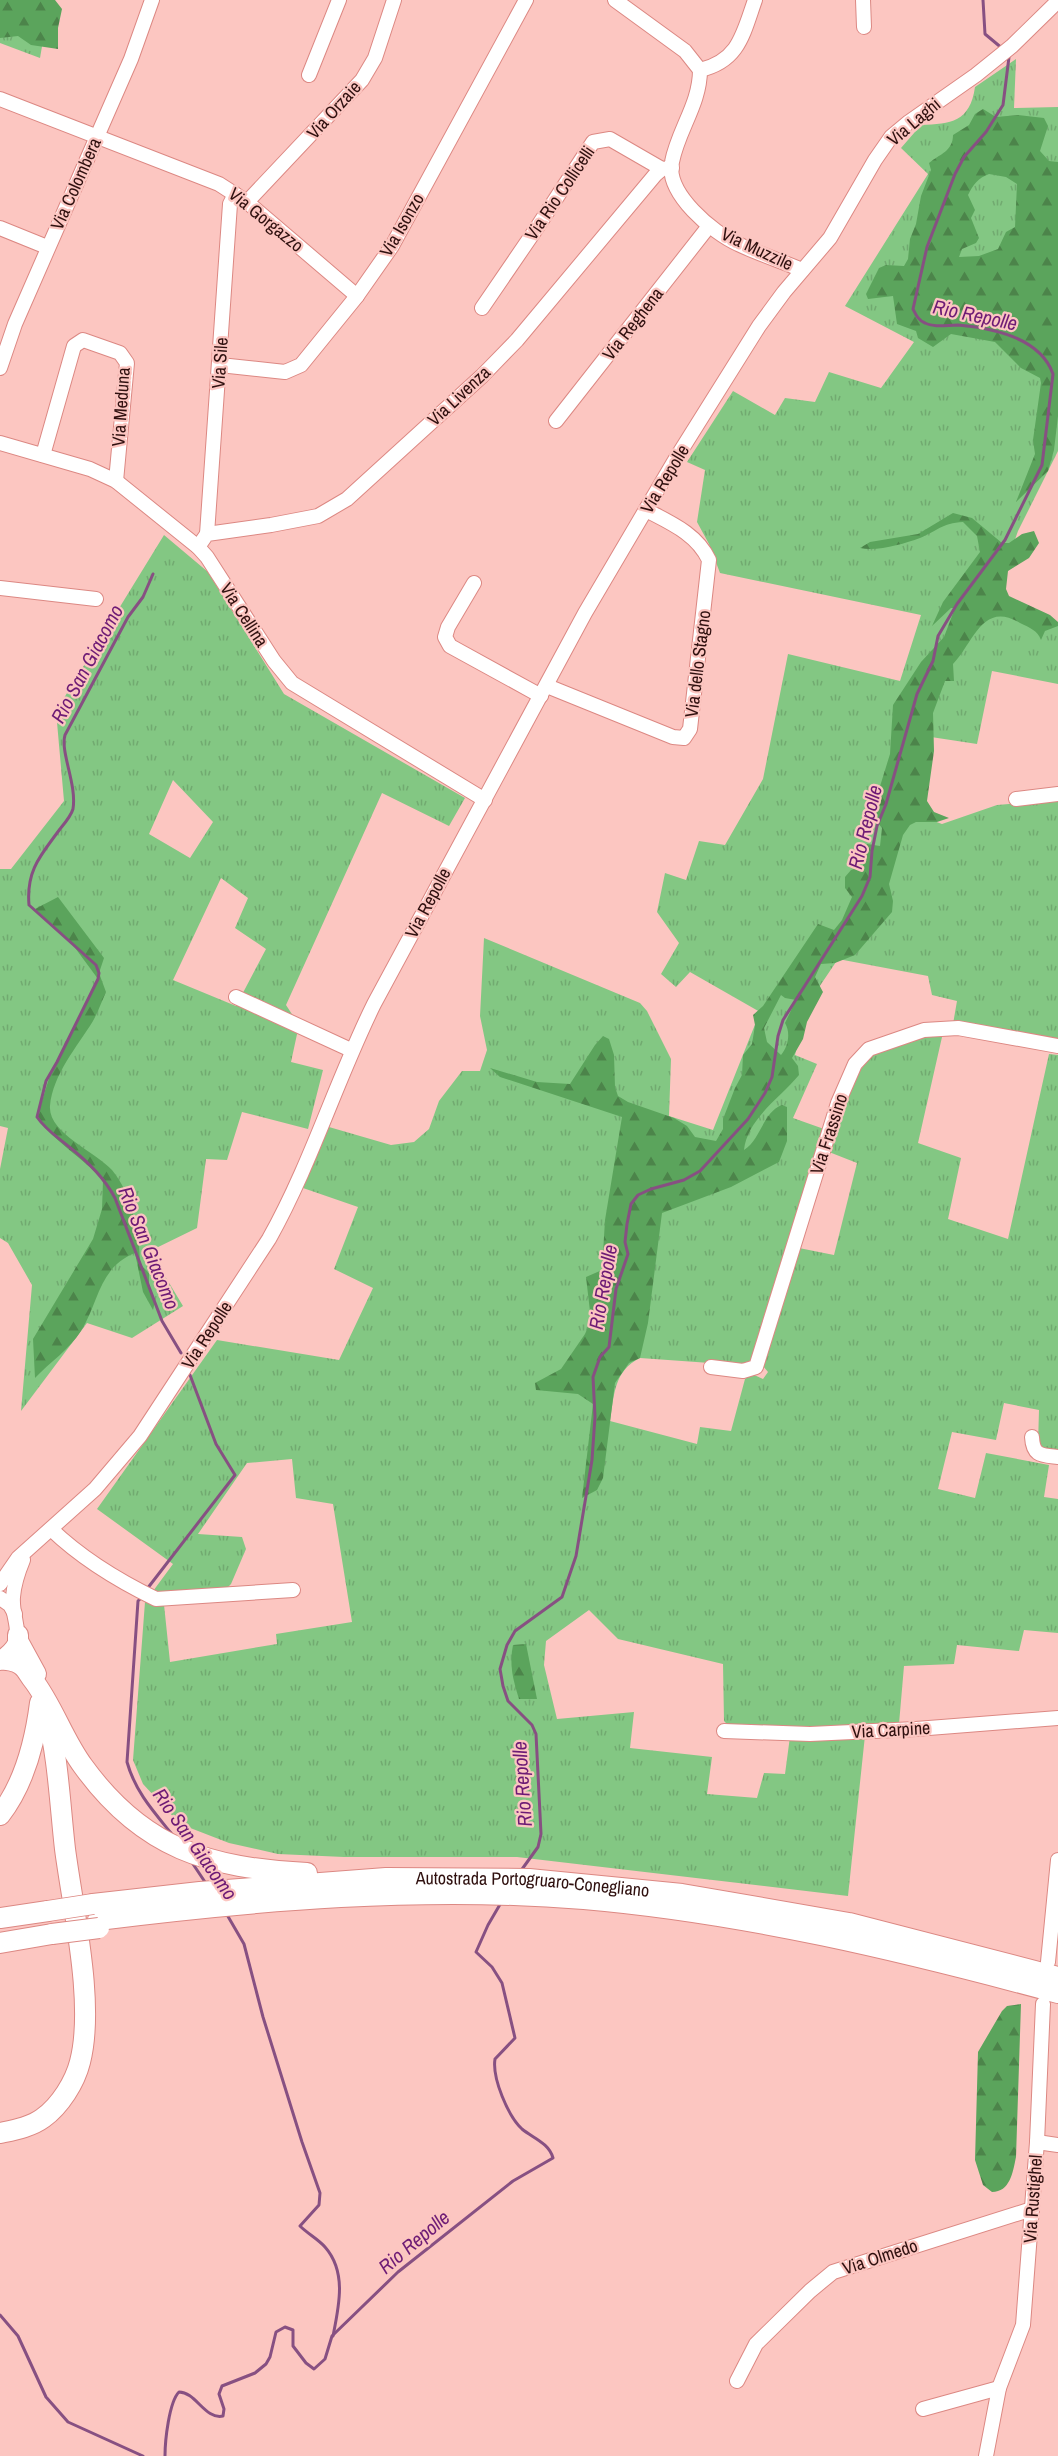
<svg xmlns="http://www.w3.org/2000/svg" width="1058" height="2456" font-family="'Archivo Narrow',sans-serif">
  <defs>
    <pattern id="grass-tufts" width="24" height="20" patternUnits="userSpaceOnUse" patternTransform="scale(1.5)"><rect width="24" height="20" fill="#83c783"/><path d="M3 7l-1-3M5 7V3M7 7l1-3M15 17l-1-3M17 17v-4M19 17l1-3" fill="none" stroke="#71aa70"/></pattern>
    <pattern id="forest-firs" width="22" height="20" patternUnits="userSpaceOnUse" patternTransform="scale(1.5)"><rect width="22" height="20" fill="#5ba45c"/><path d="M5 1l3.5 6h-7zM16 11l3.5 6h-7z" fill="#4c844a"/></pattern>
  </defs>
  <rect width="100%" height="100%" fill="#fcc6c1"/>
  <g fill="url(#grass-tufts)" fill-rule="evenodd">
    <path d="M0 0H50L40 58 0 43Z"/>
    <path d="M1016 59 1014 108 1058 107V451L1018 531 996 593 1058 623V684L992 671 977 744 931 737 909 812 942 824 997 805 1058 800V1039L953 1024 957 1001 932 995 928 976 838 959 807 1005 795 1055 817 1064 793 1118 824 1129 751 1363 738 1365 640 1358C614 1370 614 1396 610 1421L697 1444 700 1427 731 1431 745 1379 752 1374 763 1379 768 1372 763 1366 764 1358 799 1248 834 1255 857 1163 829 1152 854 1079 871 1055 921 1034 942 1037 918 1143 961 1158 948 1219 1008 1239 1049 1054 1058 1055V1453L1042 1451 1038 1444 1039 1410 1004 1403 996 1440 952 1432 938 1489 975 1498 986 1453 1049 1465 1044 1497 1058 1499V1633L1024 1630 1019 1651 957 1645 954 1664 904 1666 899 1724 866 1726 848 1896 517 1857H344L278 1854 229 1843 180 1824 143 1784 133 1760 145 1602 173 1564 97 1509 217 1340 339 1360 373 1288 334 1269 358 1207 303 1188 329 1127 391 1145 414 1142 429 1129 439 1101 462 1071H480L487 1050 480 1016 484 938 640 1003 647 1011 671 1059 669 1116 713 1130 760 1012 690 972 676 987 661 974 679 943 657 912 665 873 686 880 699 841 725 845 763 779 788 654 900 681 921 615 720 573 709 544 697 522 705 470 687 462 733 391 775 415 785 398 815 402 829 372 881 388 914 342 845 306 928 174 901 148 921 125C951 124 970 122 975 87ZM292 1459 296 1498 333 1504 352 1622 276 1634 277 1644 170 1662 163 1595 224 1591 231 1584 246 1549 242 1537 198 1534 247 1463ZM589 1610 618 1639 723 1664 724 1721 730 1727 791 1729 785 1774 764 1773 757 1798 707 1794 712 1757 630 1748 634 1712 557 1719 544 1665 546 1641Z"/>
    <path d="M164 535 208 572 284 694 465 798 449 826 382 793 286 1005 299 1025 291 1062 323 1070 308 1129 242 1112 227 1160 206 1159 197 1228 150 1251 183 1306 132 1338 87 1323 21 1411 32 1285 8 1243 0 1238V1169L8 1128 0 1126V869H11L64 801 56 711ZM173 780 213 822 190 858 149 834ZM221 878 248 898 235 928 266 949 236 1006 173 980Z"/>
  </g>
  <g fill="url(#forest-firs)" fill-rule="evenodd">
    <path d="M0 0H55L62 9 58 28V49L31 45 18 36 0 38Z"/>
    <path d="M983 109 996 117 1018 115 1044 118 1048 126 1040 151 1049 161 1058 162V416L1054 450 1048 471 1016 502 1035 454 1033 440 1041 383 1040 378 1021 368 995 342 951 334 933 347 918 338 916 331 897 324 893 296 868 299 866 294 879 268 886 265 904 266 908 259 910 239 916 224 921 196 931 170 929 163C940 154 953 151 953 135L969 125 975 114ZM989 174 1006 177 1017 184 1015 227 1006 232 998 249 979 256 959 257 962 249 976 243 979 238 971 218 975 210 968 195C973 185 978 178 989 174Z"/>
    <path d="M953 513 972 518 1002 543H1009L1022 534 1034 531 1039 543 1029 558 1008 571 1006 589 1009 596 1050 615 1058 622V626L1045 631 1041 640C1037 630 1030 628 1020 623 982 600 973 644 953 664L954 681H945L933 713 934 751 927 801 934 812 949 818 937 822H916L910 825 903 835 889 884 893 901 892 912 855 955 835 963 821 964 815 977 823 992 807 1022 803 1039 792 1058 798 1066 799 1075C781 1097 747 1119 744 1150 761 1139 763 1112 782 1105L787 1107V1141L779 1162 731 1187 662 1213 648 1323 640 1358 629 1363 615 1383 603 1478 597 1490 582 1498 593 1404 578 1394 536 1390 535 1383 561 1369 585 1334 591 1320 586 1277 602 1270 605 1220 622 1117 500 1077 490 1068 537 1082 570 1084 595 1045 603 1036 609 1039 614 1055 615 1087 618 1096 628 1102 674 1118 687 1126 695 1137 716 1141 723 1129V1119L735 1088 742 1075 743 1055 752 1044 755 1025 753 1015 763 1006 818 924 834 930 842 920 852 897 845 888V877L851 870 863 866C866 859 863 850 867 844L880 846 882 828 877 822 878 814 873 816 870 809 877 796 890 754 893 705 921 662 944 637 955 608H951L932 626 943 602 980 552 977 536 963 522C942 523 937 531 920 538 903 544 877 552 860 548L870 542 918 534ZM781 995 785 998 796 1000 785 1023C791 1033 788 1047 781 1055L767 1042 764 1028Z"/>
    <path d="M58 897 104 958 99 973 106 992C102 1001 98 1012 93 1021 77 1047 53 1074 50 1106 48 1133 96 1152 112 1170 132 1194 140 1234 140 1264L149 1273V1285L155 1302 153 1310 143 1292 135 1253C99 1267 99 1302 81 1331 70 1349 49 1363 35 1378L33 1339 93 1239 102 1209 103 1180C82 1157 54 1142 37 1117L51 1072 98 979 70 941 35 909Z"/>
    <path d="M526 1644 537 1699H519C513 1680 509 1665 513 1645Z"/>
    <path d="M1021 2004 1016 2157C1013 2172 1010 2192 992 2192L983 2185 975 2160 978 2052 1002 2011 1007 2006Z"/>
  </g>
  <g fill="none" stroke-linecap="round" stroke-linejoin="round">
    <g stroke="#875082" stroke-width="3">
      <path d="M983 0 985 34 1003 49"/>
      <path d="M153 574 143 597 128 617 65 735C60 752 77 784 73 809 71 816 65 823 60 829 41 855 26 870 29 905L96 965 99 973 98 979 57 1062 46 1081 37 1117C46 1130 56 1136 68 1146 86 1160 104 1177 115 1198L162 1321 181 1353"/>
      <path d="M147 1589 235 1475 216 1444 190 1375"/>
      <path d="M142 1597 138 1601 127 1762C135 1791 153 1811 171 1833"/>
      <path d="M191 1861 207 1885"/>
      <path d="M520 1872 538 1847 541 1834 536 1734 532 1725 508 1701 503 1686 500 1669 507 1645 515 1631 562 1597 576 1556 592 1460 595 1417 593 1377 600 1357 609 1347 616 1289 628 1254 625 1242 627 1224 631 1204 638 1195 651 1189 684 1180 700 1171 748 1119 765 1093 772 1077 778 1036 783 1020 862 896 870 877 872 851 877 826 886 804 917 694 933 661 938 636 957 604 1005 540 1042 465 1053 374C1040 337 992 328 958 325 947 325 935 328 925 323 918 320 916 315 913 309L927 247 955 174 964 157 986 132 1003 105 1009 57 1007 54"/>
      <path d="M226 1913 244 1944 263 2017 302 2142 320 2193 319 2205 300 2226C308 2234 318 2239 325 2247 347 2272 339 2306 333 2336"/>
      <path d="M0 2315 18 2336 46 2397 68 2422 143 2456"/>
      <path d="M165 2456C165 2441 169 2402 179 2392 196 2392 205 2420 223 2416L224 2409 219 2394 222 2386 255 2373 266 2364 270 2357 276 2332 285 2327 293 2330V2346L306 2363 314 2369 325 2359 332 2336 398 2272 513 2181 553 2158C549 2143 533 2138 522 2129 508 2116 492 2078 495 2059L515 2038 502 1983 492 1967 476 1952 488 1925 502 1901"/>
    </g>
    <g stroke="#dc8883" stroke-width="16">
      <g id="minor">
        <path d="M615 0 685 51 700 70C700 104 678 130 672 162 665 193 713 233 738 244 759 254 781 261 802 270"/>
        <path d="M863 0 864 27"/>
        <path d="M700 70C739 61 743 34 755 0"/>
        <path d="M309 75 339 0"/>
        <path d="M0 99 219 184 247 202 357 296"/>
        <path d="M247 202 362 80 375 58 394 0"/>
        <path d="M0 228 47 247"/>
        <path d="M482 308 536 229 593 142 610 139 662 169"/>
        <path d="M220 365 285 372 301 365 357 296 392 246 526 0"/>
        <path d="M0 368 15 324 131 59 152 0"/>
        <path d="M556 421 709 226"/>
        <path d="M0 443 90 469 116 481 198 547 207 557 274 661 292 683 485 800"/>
        <path d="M43 455 74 346 83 340 120 353 127 363 116 481"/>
        <path d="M207 534 230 204 235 194"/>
        <path d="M198 547 207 534 271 525 318 516 347 499 482 376 517 340 655 175 662 169 672 168"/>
        <path d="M474 583 448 627 445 637 450 646 541 696"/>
        <path d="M0 588 96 599"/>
        <path d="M547 686 673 737 684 738 690 729 709 560C697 534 671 523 646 510"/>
        <path d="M1016 799 1058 794"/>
        <path d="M236 997 351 1050"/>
        <path d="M711 1367 743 1371 756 1367 838 1103 855 1064 869 1049 924 1030 958 1028 1058 1046"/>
        <path d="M1032 1437C1033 1456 1041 1455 1058 1457"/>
        <path d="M51 1529C80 1557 119 1581 156 1599L293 1590"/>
        <path d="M0 1584 18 1558 95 1489 140 1436 269 1239C311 1164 336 1081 374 1004L585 613 675 460 759 326 784 292 830 238 875 160 891 137 909 122 976 75 1012 46 1058 1"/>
        <path d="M0 1598 10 1605 15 1614"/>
        <path d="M0 1658C30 1638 11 1623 13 1597 14 1584 18 1572 23 1560"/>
        <path d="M724 1731 810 1734 916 1729 1058 1718"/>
        <path d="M1048 1962 1058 1860"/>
        <path d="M1037 2142 1058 2145"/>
        <path d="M737 2381 756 2344 810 2291 833 2272 1032 2209"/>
        <path d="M923 2409 999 2388"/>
        <path d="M986 2456 999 2388 1023 2325 1037 2142 1043 2004"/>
      </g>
    </g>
    <g stroke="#dc8883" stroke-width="22">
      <g id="highway">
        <path d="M18 1635V1641L36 1674"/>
        <path d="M0 1660C6 1659 16 1661 21 1665 26 1668 29 1675 33 1680 53 1706 63 1739 83 1766 143 1849 209 1868 307 1873"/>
        <path d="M0 1815C25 1783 35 1742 40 1703"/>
        <path id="s1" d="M93 1904 200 1892 386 1878 529 1879 682 1894 849 1923 1058 1977"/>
        <path d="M0 1918 48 1911"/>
        <path d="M98 1920C259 1900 422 1886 584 1899 745 1913 903 1951 1058 1993"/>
        <path d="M0 1943 52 1934"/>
        <path d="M0 2133C14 2130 31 2127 43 2118 60 2106 75 2082 80 2062 95 2004 73 1910 65 1849 60 1805 58 1756 47 1714"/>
      </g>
    </g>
    <use href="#minor" stroke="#fff" stroke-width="14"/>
    <use href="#highway" stroke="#fff" stroke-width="20"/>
    <g stroke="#dc8883" stroke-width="22" stroke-linecap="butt">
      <g id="highway-bridge">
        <path d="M48 1911 93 1904"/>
        <path d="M52 1934 99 1928"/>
      </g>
    </g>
    <use href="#highway-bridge" stroke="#fff" stroke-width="20"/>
  </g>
  <g text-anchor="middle" stroke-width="4.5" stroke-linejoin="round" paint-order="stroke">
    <g font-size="18" fill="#2f100f" stroke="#fcc6c1">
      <text transform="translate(334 110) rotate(-48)" y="6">Via Orzaie</text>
      <text transform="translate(914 122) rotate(-40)" y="6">Via Laghi</text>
      <text transform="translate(76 184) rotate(-66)" y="6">Via Colombera</text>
      <text transform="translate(560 193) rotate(-56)" y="6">Via Rio Collicelli</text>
      <text transform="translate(266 220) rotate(39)" y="6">Via Gorgazzo</text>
      <text transform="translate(402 225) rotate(-60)" y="6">Via Isonzo</text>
      <text transform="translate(757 249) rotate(25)" y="6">Via Muzzile</text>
      <text transform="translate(633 324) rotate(-52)" y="6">Via Reghena</text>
      <text transform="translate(220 363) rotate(-86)" y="6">Via Sile</text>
      <text transform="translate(459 396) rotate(-43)" y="6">Via Livenza</text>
      <text transform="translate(121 407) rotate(-86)" y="6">Via Meduna</text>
      <text transform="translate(665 479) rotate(-59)" y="6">Via Repolle</text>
      <text transform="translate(244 615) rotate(57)" y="6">Via Cellina</text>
      <text transform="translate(698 664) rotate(-83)" y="6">Via dello Stagno</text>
      <text transform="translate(428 903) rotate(-62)" y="6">Via Repolle</text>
      <text transform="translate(829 1134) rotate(-72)" y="6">Via Frassino</text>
      <text transform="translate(207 1335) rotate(-57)" y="6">Via Repolle</text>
      <text transform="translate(891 1730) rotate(-3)" y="6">Via Carpine</text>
      <text dy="6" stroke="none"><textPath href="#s1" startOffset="441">Autostrada Portogruaro-Conegliano</textPath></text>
      <text transform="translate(1033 2199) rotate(-86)" y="6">Via Rustighel</text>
      <text transform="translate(880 2257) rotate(-18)" y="6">Via Olmedo</text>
    </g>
    <g font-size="20" font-style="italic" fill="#6e1b75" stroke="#fcc6c1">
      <text transform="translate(975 315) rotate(12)" y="7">Rio Repolle</text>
      <text transform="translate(87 664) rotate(-62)" y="7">Rio San Giacomo</text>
      <text transform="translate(865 827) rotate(-76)" y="7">Rio Repolle</text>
      <text transform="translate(149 1248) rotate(68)" y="7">Rio San Giacomo</text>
      <text transform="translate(603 1287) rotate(-80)" y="7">Rio Repolle</text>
      <text transform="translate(522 1784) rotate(-94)" y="7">Rio Repolle</text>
      <text transform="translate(195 1844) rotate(55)" y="7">Rio San Giacomo</text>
      <text transform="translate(414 2242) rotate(-40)" y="7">Rio Repolle</text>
    </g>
  </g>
</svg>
